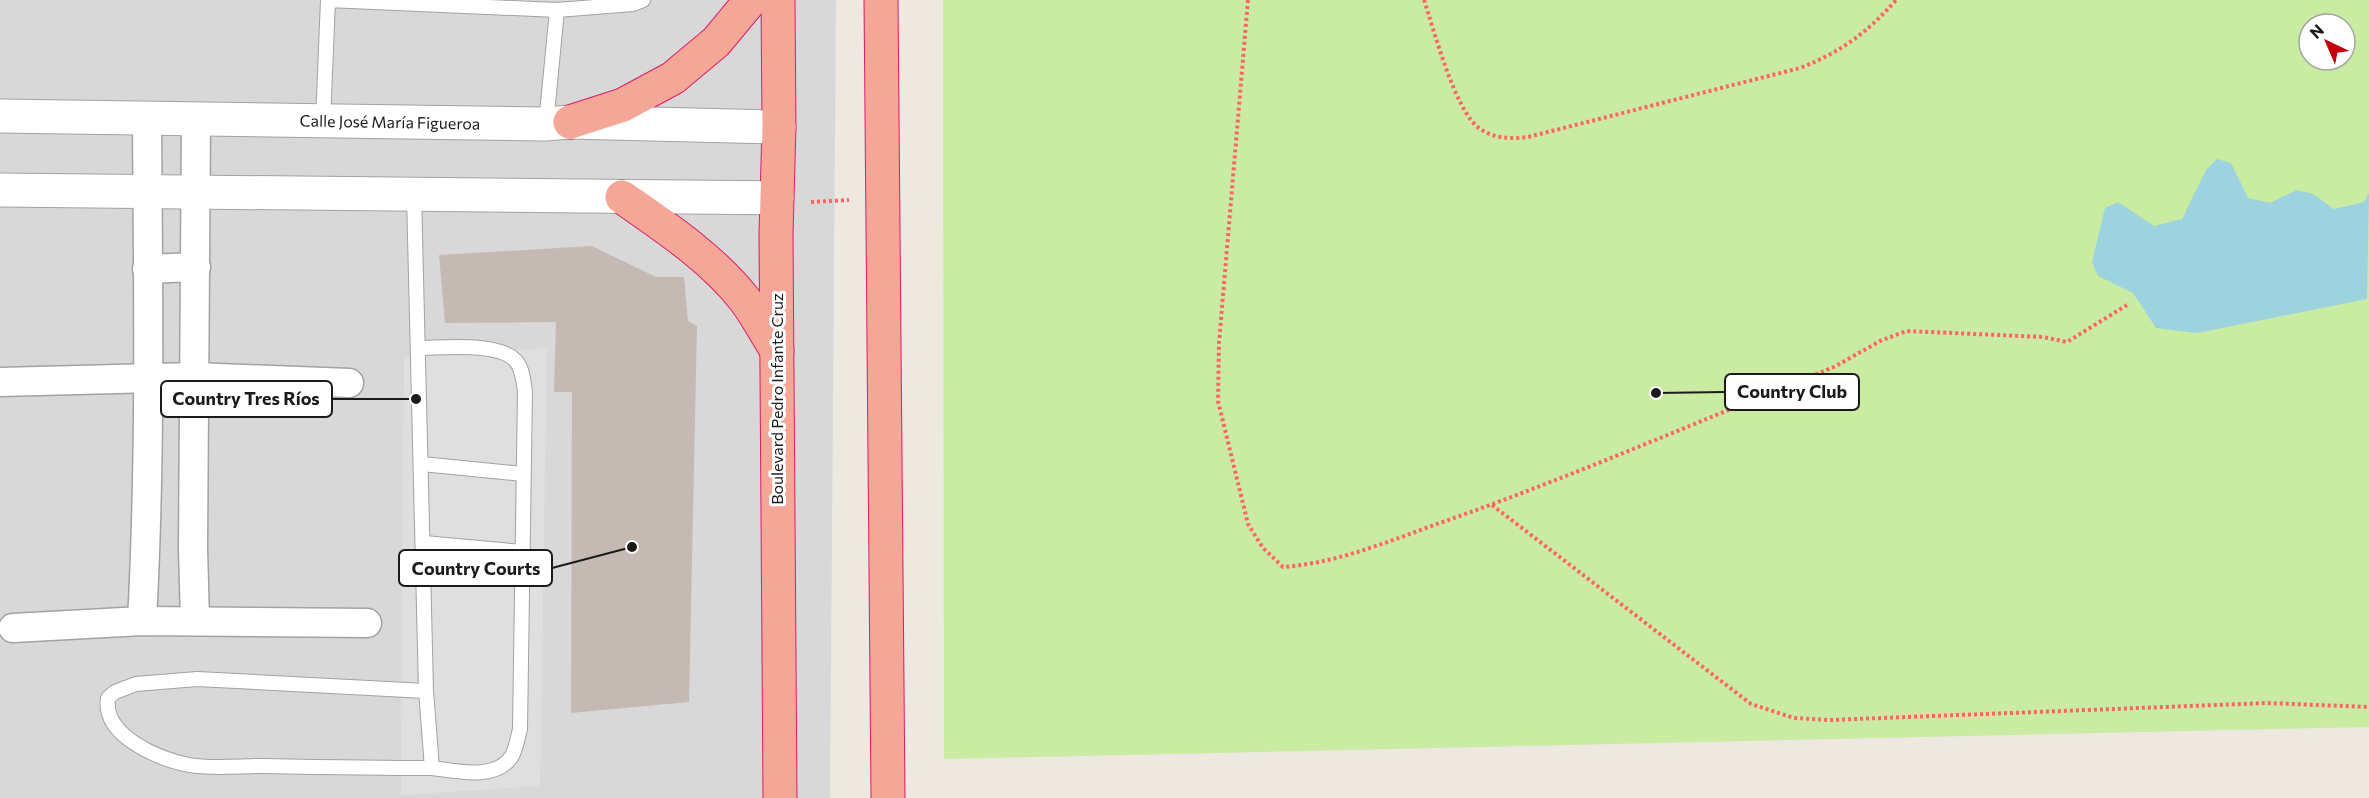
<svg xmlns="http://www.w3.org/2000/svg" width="2369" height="798" font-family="Commissioner,sans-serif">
  <rect width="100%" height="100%" fill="#ede8e0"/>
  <path fill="#d9d8d8" d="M0 0H836L830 798H0Z"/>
  <path fill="#caeba2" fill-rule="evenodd" d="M943 0H2369V727L944 759ZM2309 24H2345V60H2309Z"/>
  <path fill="#dfdfdf" d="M547 348 540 786 401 795 404 358Z"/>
  <path fill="#9dd3de" d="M2217 159 2231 163 2248 198 2270 203 2297 190 2313 194 2334 209 2364 202 2369 193 2367 299 2197 333 2156 328 2133 293 2098 276 2092 262 2105 208 2118 202 2154 226 2182 219 2206 170Z"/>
  <path fill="#c5bab3" d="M592 246 656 277H684L688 321 697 326 689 702 571 713 572 392H554L556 322 445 323 439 255Z"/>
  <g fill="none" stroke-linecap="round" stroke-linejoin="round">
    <g stroke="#a2a2a2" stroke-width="16">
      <g id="service">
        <path d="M557 10 633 4 643 0"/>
        <path d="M323 121 328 0 557 10 546 124"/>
        <path d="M414 194 426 691 432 768C456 771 496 781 512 756 516 748 518 737 520 729L525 391C523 381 523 368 515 360 497 342 444 348 419 348"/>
        <path d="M422 464 523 474"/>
        <path d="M424 543 522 552"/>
        <path d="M426 691 197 679 136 684 115 692 108 698C102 736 159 759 189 765 210 769 240 766 262 766 319 767 376 768 432 768"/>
      </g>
    </g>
    <g stroke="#a2a2a2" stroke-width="31">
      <g id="minor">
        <path d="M147 269 196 267"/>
        <path d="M0 382 194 377 349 383"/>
        <path d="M142 621C151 454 148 286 147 118"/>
        <path d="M195 621 193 548 196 119"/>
        <path d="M13 628 142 621 367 623"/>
      </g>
    </g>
    <g stroke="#a2a2a2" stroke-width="35">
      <g id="tertiary">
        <path d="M0 116 546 124 570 122 779 127"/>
        <path d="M0 190 777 198"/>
      </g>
    </g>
    <g stroke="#dd1b69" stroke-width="35">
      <g id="trunk">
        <path d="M778 0 779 127 776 234 780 798"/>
        <path d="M881 0 888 798"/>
        <path d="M570 122 623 105 673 78 716 42 751 0"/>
        <path d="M622 197C665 227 712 258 745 300 757 316 766 334 777 351"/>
      </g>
    </g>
    <g stroke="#ff665f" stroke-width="4" stroke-dasharray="3 3" stroke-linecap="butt">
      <path d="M1248 0 1219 343 1218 401 1248 524 1263 548 1283 567C1338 563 1389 541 1440 523 1574 476 1704 419 1834 367L1882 340 1907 331 2043 337 2067 342 2127 305"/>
      <path d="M1424 0C1434 30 1455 111 1479 128 1494 139 1511 139 1528 137L1800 68C1841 52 1867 33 1896 0"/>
      <path d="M811 202 849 200"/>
      <path d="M1492 505 1751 704 1794 718 1830 720 2267 703 2369 707"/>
    </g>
    <use href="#service" stroke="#fff" stroke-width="14"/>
    <use href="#minor" stroke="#fff" stroke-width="28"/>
    <use href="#tertiary" stroke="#fff" stroke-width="33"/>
    <use href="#trunk" stroke="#f4a697" stroke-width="33"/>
  </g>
  <g text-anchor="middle" stroke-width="6" stroke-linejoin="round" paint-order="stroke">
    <g font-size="16" fill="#1b1b1b" stroke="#fff">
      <text transform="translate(390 122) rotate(1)" y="6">Calle José María Figueroa</text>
      <text transform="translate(777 399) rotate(-90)" y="6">Boulevard Pedro Infante Cruz</text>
    </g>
  </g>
  <path fill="none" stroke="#1b1b1b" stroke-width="2" d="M1656 393L1725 392M416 399L332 399M632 547L552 568"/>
  <g fill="#1b1b1b" stroke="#fff" stroke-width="2">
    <circle cx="1656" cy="393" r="6"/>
    <circle cx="416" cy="399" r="6"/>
    <circle cx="632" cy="547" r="6"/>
  </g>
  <g fill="#fff" stroke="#1b1b1b" stroke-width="2">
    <rect x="1725" y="374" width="134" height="36" rx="6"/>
    <rect x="161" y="381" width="171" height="36" rx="6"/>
    <rect x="399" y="550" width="153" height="36" rx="6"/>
  </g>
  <g font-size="18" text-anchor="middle" font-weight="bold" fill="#1b1b1b">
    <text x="1792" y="398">Country Club</text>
    <text x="246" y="405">Country Tres Ríos</text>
    <text x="476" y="575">Country Courts</text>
  </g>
  <g transform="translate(2327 42) rotate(316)"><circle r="28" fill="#ffffff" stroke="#a4a4a4" stroke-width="1.5"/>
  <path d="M0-4.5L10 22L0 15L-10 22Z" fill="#c6000b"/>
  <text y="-9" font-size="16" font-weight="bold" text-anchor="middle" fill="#1b1b1b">N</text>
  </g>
</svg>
